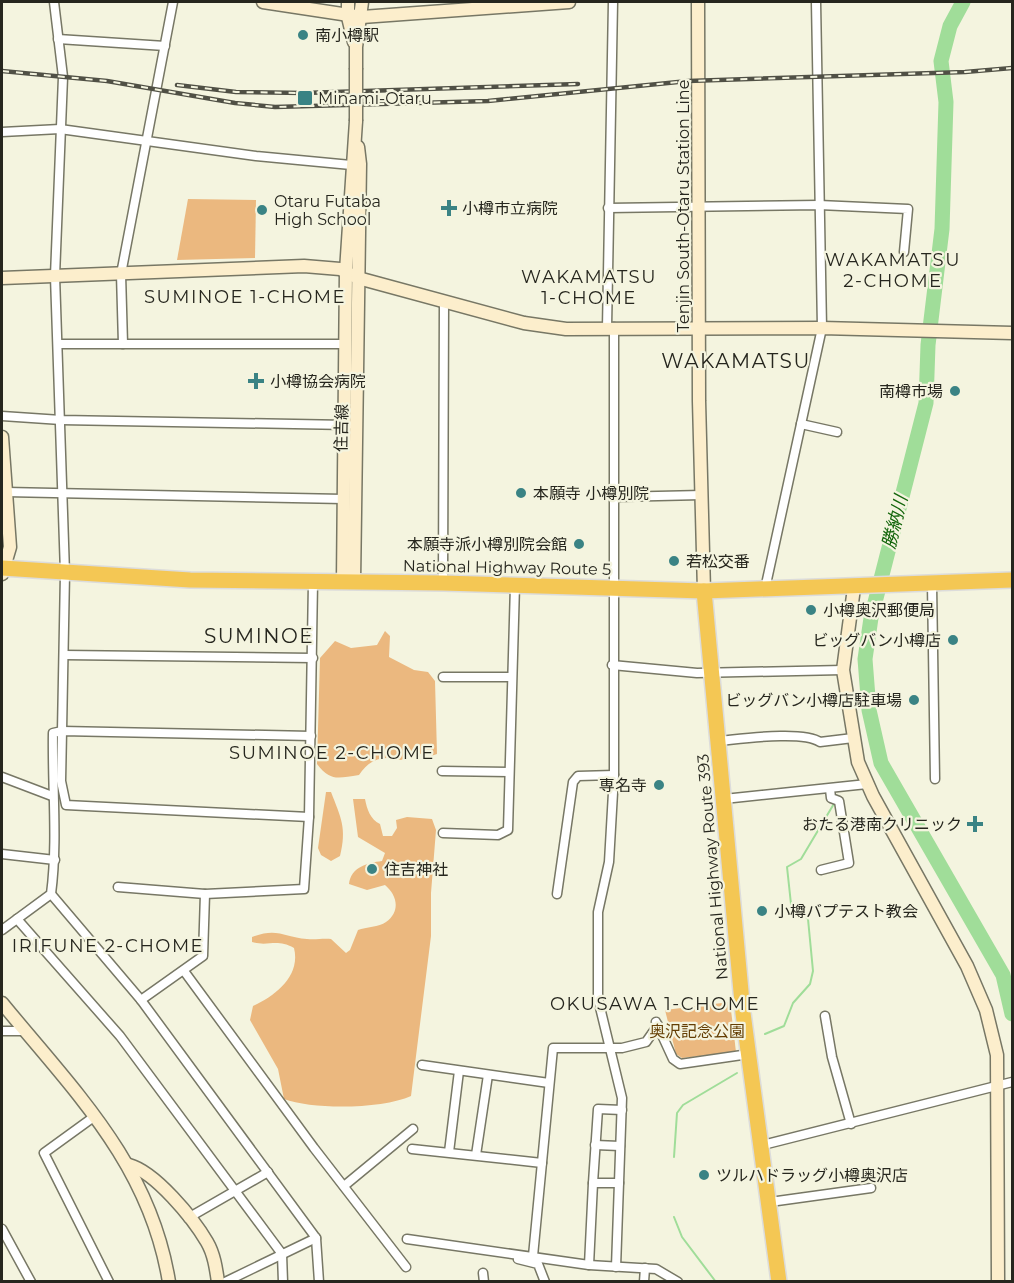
<svg xmlns="http://www.w3.org/2000/svg" width="1014" height="1283" font-family="Montserrat,'Noto Sans JP',sans-serif">
  <rect width="100%" height="100%" fill="#f4f4df"/>
  <g fill="#ebb87f">
    <path d="M188 199 256 200 255 258 177 260Z"/>
    <path d="M385 631 390 636 389 657 414 670 428 672 435 681 437 754 431 756 417 753 401 760C382 755 370 759 359 775 338 778 331 782 317 764L320 658 335 641 351 648 377 645Z"/>
    <path d="M326 792H331C341 818 347 828 340 856L331 861 321 855 318 848Z"/>
    <path d="M353 799H365C367 809 370 819 380 824L383 836H392L397 828 396 820 407 817 432 819 436 830 431 893V936L411 1096C383 1109 313 1110 284 1099L278 1069 250 1020 253 1006C275 996 301 976 294 948 276 938 269 947 252 942V937C277 927 284 937 307 939 316 940 323 938 331 939L346 953 350 950 358 930C366 927 379 927 386 922 401 911 397 895 385 885L367 890 349 884C351 867 367 863 382 861L385 853 358 837Z"/>
    <path d="M730 1002 736 1052 682 1058 676 1054 665 1010Z"/>
  </g>
  <g fill="none" stroke-linecap="round" stroke-linejoin="round">
    <g stroke="#a0dd99" stroke-width="2">
      <path d="M765 1034 784 1026 793 1003 810 984 813 971 808 919 791 904 787 867 801 859 835 802"/>
      <path d="M674 1157 677 1113 683 1105 737 1073"/>
      <path d="M674 1217 682 1237 716 1282"/>
    </g>
    <path stroke="#a0dd99" stroke-width="15" d="M963 2 950 26 941 61 946 102 942 229 928 345 926 403 871 618 865 659 869 710 881 763 1003 975 1012 1014"/>
    <g stroke="#777765" stroke-width="11">
      <g id="street">
        <path d="M58 39 165 46"/>
        <path d="M2 132 60 129 256 156 351 165"/>
        <path d="M608 208 819 205 908 209 904 252"/>
        <path d="M614 327V775L609 862 598 912V999L622 1098 616 1267"/>
        <path d="M607 328 613 2"/>
        <path d="M59 344H345"/>
        <path d="M123 344 121 274 173 2"/>
        <path d="M2 416 61 420 348 425"/>
        <path d="M801 424 837 432"/>
        <path d="M6 492 344 499"/>
        <path d="M614 497 702 495"/>
        <path d="M443 583 444 302"/>
        <path d="M932 584 935 779"/>
        <path d="M765 589 822 328 816 2"/>
        <path d="M64 655 313 658"/>
        <path d="M612 665 697 673 843 670"/>
        <path d="M443 677H511"/>
        <path d="M718 741C741 739 803 730 820 742L853 738"/>
        <path d="M442 771 509 772"/>
        <path d="M2 777 52 796"/>
        <path d="M724 799 867 784"/>
        <path d="M309 817 66 805 61 781 62 731 311 736"/>
        <path d="M443 833 498 835 508 830 515 585"/>
        <path d="M2 854 55 860"/>
        <path d="M821 870 849 863 839 801 831 798 830 789"/>
        <path d="M118 887 205 894 304 889 309 817 313 582"/>
        <path d="M51 894 141 1000 316 1238 319 1282"/>
        <path d="M557 894 573 782 578 776 614 775"/>
        <path d="M17 919 120 1036 282 1254 283 1282"/>
        <path d="M2 930 51 894C58 841 52 786 53 733L62 731 65 573 55 276 63 77 54 2"/>
        <path d="M184 971 314 1148 406 1267"/>
        <path d="M141 1000 203 956 205 894"/>
        <path d="M825 1016 832 1057 851 1124"/>
        <path d="M656 1022 673 1059 680 1064 749 1054"/>
        <path d="M2 1031H24"/>
        <path d="M422 1065 549 1083"/>
        <path d="M95 1116 44 1153 109 1282"/>
        <path d="M595 1145 620 1146"/>
        <path d="M763 1145 1012 1082"/>
        <path d="M412 1149 542 1163"/>
        <path d="M449 1152 459 1071"/>
        <path d="M476 1155 488 1075"/>
        <path d="M593 1183 598 1109 622 1110"/>
        <path d="M344 1186 413 1129"/>
        <path d="M770 1202 871 1188"/>
        <path d="M188 1218 268 1172"/>
        <path d="M2 1229 31 1282"/>
        <path d="M407 1239 589 1265 656 1269 678 1282"/>
        <path d="M533 1256 553 1048H622L646 1042 658 1025"/>
        <path d="M518 1259 538 1264 545 1282"/>
        <path d="M589 1265 593 1183H619"/>
        <path d="M483 1273 484 1282"/>
        <path d="M225 1282 316 1238"/>
        <path d="M644 1282 645 1268"/>
      </g>
    </g>
    <g stroke="#777765" stroke-width="15">
      <g id="secondary">
        <path d="M263 2 362 17 569 2"/>
        <path d="M348 2V17L354 42"/>
        <path d="M698 2 699 401 704 591"/>
        <path d="M356 68V47L362 2"/>
        <path d="M2 278 304 266 340 269 358 278 524 323 566 329 822 328 1012 333"/>
        <path d="M2 437 10 547 2 574"/>
        <path d="M343 581 346 271 356 121"/>
        <path d="M354 582 360 164 358 147"/>
        <path d="M854 588 843 670 858 762 873 796 967 966 986 1010 997 1055 998 1282"/>
        <path d="M2 1003C74 1091 150 1164 169 1282"/>
        <path d="M129 1165C155 1172 193 1218 207 1242 214 1254 216 1268 218 1282"/>
      </g>
    </g>
    <g stroke="#dcdcdb" stroke-width="18">
      <g id="highway">
        <path d="M2 568 190 580 443 583 704 591 1012 580"/>
        <path d="M704 591 743 1013 779 1282"/>
      </g>
    </g>
    <use href="#street" stroke="#fff" stroke-width="8"/>
    <use href="#secondary" stroke="#fceecc" stroke-width="12"/>
    <use href="#highway" stroke="#f4c754" stroke-width="15"/>
    <g stroke="#505045" stroke-width="4.5">
      <g id="rail">
        <path d="M2 71 107 81 235 103 275 107 488 101 688 81 965 72 1012 68"/>
        <path d="M177 85 236 92 304 93 578 84"/>
      </g>
    </g>
    <use href="#rail" stroke="#f4f4df" stroke-width="2" stroke-dasharray="7" stroke-linecap="butt"/>
    <g stroke="#777765" stroke-width="15" stroke-linecap="butt">
      <path id="secondary-bridge" d="M356 121V68"/>
    </g>
    <use href="#secondary-bridge" stroke="#fceecc" stroke-width="12"/>
  </g>
  <g fill="#3a8384" stroke="#f4f4df" stroke-width="2">
    <circle cx="303" cy="35" r="6"/>
    <rect x="297" y="90" width="16" height="16" rx="3"/>
    <path d="M446 199h6v6h6v6h-6v6h-6v-6h-6v-6h6z"/>
    <circle cx="262" cy="210" r="6"/>
    <path d="M253 372h6v6h6v6h-6v6h-6v-6h-6v-6h6z"/>
    <circle cx="955" cy="391" r="6"/>
    <circle cx="521" cy="493" r="6"/>
    <circle cx="579" cy="544" r="6"/>
    <circle cx="674" cy="561" r="6"/>
    <circle cx="811" cy="610" r="6"/>
    <circle cx="953" cy="640" r="6"/>
    <circle cx="914" cy="700" r="6"/>
    <circle cx="659" cy="785" r="6"/>
    <path d="M972 815h6v6h6v6h-6v6h-6v-6h-6v-6h6z"/>
    <circle cx="372" cy="869" r="6"/>
    <circle cx="762" cy="911" r="6"/>
    <circle cx="704" cy="1175" r="6"/>
  </g>
  <g text-anchor="middle" stroke-width="4.5" stroke-linejoin="round" paint-order="stroke">
    <g font-size="16" fill="#26261e" stroke="#f4f4df" text-anchor="start">
      <text x="315" y="41">南小樽駅</text>
      <text x="318" y="104">Minami-Otaru</text>
      <text x="274" y="207">Otaru Futaba<tspan x="274" dy="18">High School</tspan></text>
      <text x="462" y="214">小樽市立病院</text>
      <text x="270" y="387">小樽協会病院</text>
      <text x="943" y="397" text-anchor="end">南樽市場</text>
      <text x="533" y="499">本願寺 小樽別院</text>
      <text x="567" y="550" text-anchor="end">本願寺派小樽別院会館</text>
      <text x="686" y="567">若松交番</text>
      <text x="823" y="616">小樽奥沢郵便局</text>
      <text x="941" y="646" text-anchor="end">ビッグバン小樽店</text>
      <text x="902" y="706" text-anchor="end">ビッグバン小樽店駐車場</text>
      <text x="647" y="791" text-anchor="end">専名寺</text>
      <text x="962" y="830" text-anchor="end">おたる港南クリニック</text>
      <text x="384" y="875">住吉神社</text>
      <text x="774" y="917">小樽バプテスト教会</text>
      <text x="716" y="1181">ツルハドラッグ小樽奥沢店</text>
    </g>
    <g font-size="16" fill="#26261e" stroke="#f4f4df">
      <text transform="translate(683 206) rotate(-90)" y="6">Tenjin South-Otaru Station Line</text>
      <text transform="translate(341 428) rotate(-89)" y="6">住吉線</text>
      <text transform="translate(507 567) rotate(1)" y="6">National Highway Route 5</text>
      <text transform="translate(712 867) rotate(-95)" y="6">National Highway Route 393</text>
    </g>
    <g font-size="16" fill="#643e04" stroke="#f4f4df">
      <text x="697" y="1037">奥沢記念公園</text>
    </g>
    <g font-size="18" letter-spacing="1.5" fill="#26261e" stroke="#f4f4df">
      <text x="893" y="266">WAKAMATSU<tspan x="893" dy="21">2-CHOME</tspan></text>
      <text x="589" y="283">WAKAMATSU<tspan x="589" dy="21">1-CHOME</tspan></text>
      <text x="245" y="303">SUMINOE 1-CHOME</text>
      <text x="332" y="759">SUMINOE 2-CHOME</text>
      <text x="108" y="952">IRIFUNE 2-CHOME</text>
      <text x="655" y="1010">OKUSAWA 1-CHOME</text>
    </g>
    <g font-size="18" font-style="italic" fill="#14660c" stroke="#f4f4df">
      <text transform="translate(895 522) rotate(-76)" y="6">勝納川</text>
    </g>
    <g font-size="20" letter-spacing="1.5" fill="#26261e" stroke="#f4f4df">
      <text x="736" y="368">WAKAMATSU</text>
      <text x="259" y="643">SUMINOE</text>
    </g>
  </g>
  <rect width="1014" height="1283" fill="none" stroke="#26261e" stroke-width="6"/>
</svg>
